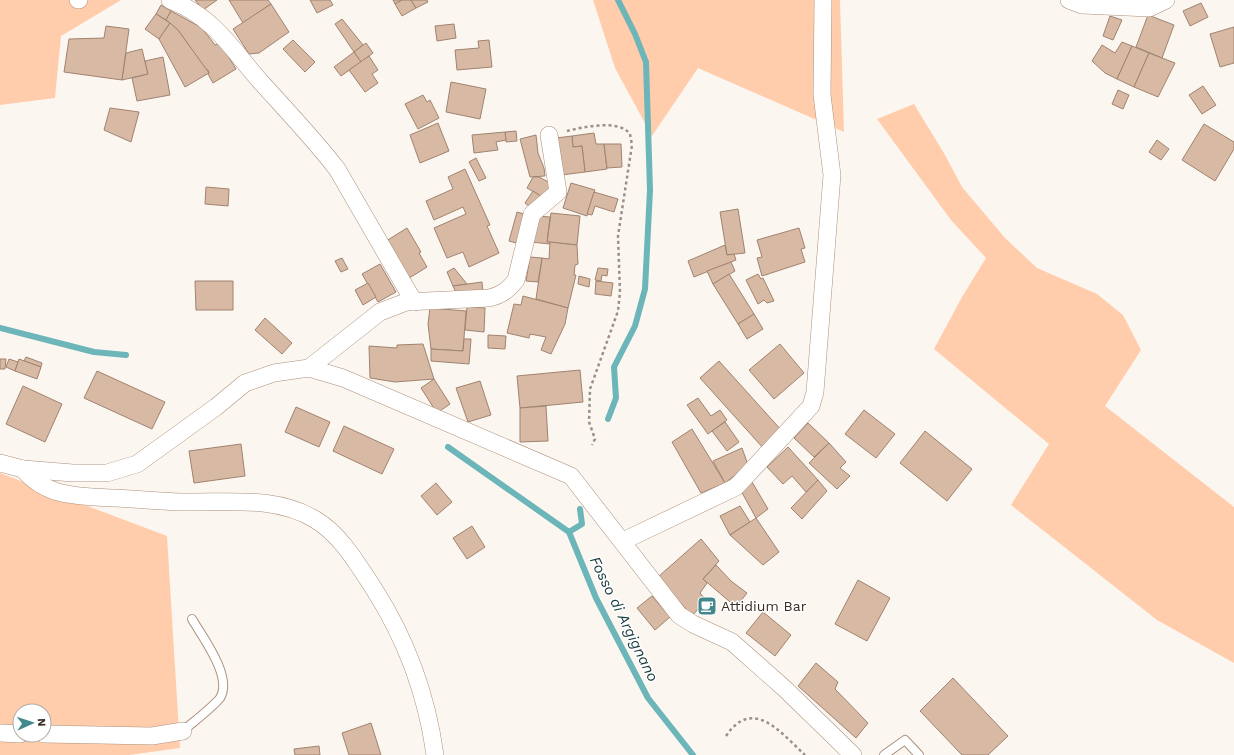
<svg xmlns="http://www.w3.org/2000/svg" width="1234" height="755" font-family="'Work Sans',sans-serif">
  <rect width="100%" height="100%" fill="#fcf6f1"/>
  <g fill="#ffcdab" fill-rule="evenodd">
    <path d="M0 0H121L61 36 55 98 0 105Z"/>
    <path d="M593 0H840L844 132 698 68 652 136 615 68Z"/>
    <path d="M914 104 945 155 962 187 1005 238 1037 268 1097 294 1123 315 1141 350 1105 406 1234 507V663L1157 620 1011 505 1049 444 934 349 962 297 986 258 951 220 877 119Z"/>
    <path d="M0 473 167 536 180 748 129 755H0ZM20 711H44V735H20Z"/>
  </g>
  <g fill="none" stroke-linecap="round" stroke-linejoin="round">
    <g stroke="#6cb5b8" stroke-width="6">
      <path d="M0 328 94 352 126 355"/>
      <path d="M608 419 616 398 614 367 635 326 645 289 650 190 646 62 635 34 618 0"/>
      <path d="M448 447 569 532 596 598 648 698 693 755"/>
      <path d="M569 532 582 524 580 509"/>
    </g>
  </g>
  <g fill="#d7b9a4" stroke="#a0836f">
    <path d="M195 0H217L203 10Z"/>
    <path d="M229 0H268L271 4 243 23Z"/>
    <path d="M310 0H330L333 5 317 13Z"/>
    <path d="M393 0H402L395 4Z"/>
    <path d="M402 0H411L416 8 402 16 395 4Z"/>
    <path d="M411 0H427L428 2 416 8Z"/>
    <path d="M1201 3 1208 17 1190 26 1183 11Z"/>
    <path d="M271 4 289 32 259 53 249 54 233 29Z"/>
    <path d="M161 5 171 11 166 20 156 14Z"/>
    <path d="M171 11 202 28 215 45 220 43 236 69 213 83 208 74 209 73 208 70H206L178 30 166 20Z"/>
    <path d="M156 14 170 23 159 39 145 29Z"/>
    <path d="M1148 15 1174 25 1162 58 1136 47Z"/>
    <path d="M1110 16 1122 20 1113 40 1103 36Z"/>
    <path d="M342 19 363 45 354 52 335 24Z"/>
    <path d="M170 23 178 30 209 73 185 87 159 39Z"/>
    <path d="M454 24 456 38 437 41 435 26Z"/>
    <path d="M106 26 129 29 122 80 64 72 69 39 104 38Z"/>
    <path d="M1234 27V63L1220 67 1210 34Z"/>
    <path d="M293 40 315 62 305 72 283 49Z"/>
    <path d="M489 40 492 67 457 70 455 50 479 48 478 41Z"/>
    <path d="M1122 42 1132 46 1117 79 1105 73 1092 61 1102 45 1115 53Z"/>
    <path d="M366 43 373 53 361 62 354 52Z"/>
    <path d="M1132 46 1149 53 1134 87 1117 79Z"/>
    <path d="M142 49 148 74 122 80 126 53Z"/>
    <path d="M354 52 361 62 341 76 334 67Z"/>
    <path d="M1149 53 1175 63 1158 97 1134 87Z"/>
    <path d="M369 56 378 70 372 74 378 83 365 92 349 70Z"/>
    <path d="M163 57 170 95 137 101 132 78 148 74 145 61Z"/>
    <path d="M451 82 486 89 480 119 446 112Z"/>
    <path d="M1203 86 1216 105 1202 114 1189 95Z"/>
    <path d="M1118 90 1129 95 1123 109 1112 104Z"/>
    <path d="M423 95 427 102 430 100 439 118 418 129 405 104Z"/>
    <path d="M110 108 139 112 131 142 104 130Z"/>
    <path d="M438 123 449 151 420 163 410 135Z"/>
    <path d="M1204 124 1234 142V149L1215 181 1182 160Z"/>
    <path d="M516 131 517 141 506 142 505 132Z"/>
    <path d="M505 132 506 140 496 142 498 150 474 153 472 135Z"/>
    <path d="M594 133 596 144H604L607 169 585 172 582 146 573 147 572 136Z"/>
    <path d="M536 135 538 153 544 168 545 176 530 177 520 139Z"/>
    <path d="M572 136 573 147 582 146 585 172 561 175 556 138Z"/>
    <path d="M1157 140 1169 149 1161 160 1149 152Z"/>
    <path d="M604 144H621L622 167 607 168Z"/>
    <path d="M476 158 486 178 479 181 469 162Z"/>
    <path d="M465 169 490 225 487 226 499 253 469 267 463 252 447 258 434 228 466 214 463 207 434 220 426 201 453 189 448 177Z"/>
    <path d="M533 177H539L552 184 544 198 527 188Z"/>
    <path d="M571 183 595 190 587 216 563 208Z"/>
    <path d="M206 187 229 189 228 206 205 204Z"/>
    <path d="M533 191 544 198 533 209 525 203Z"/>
    <path d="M594 192 618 199 614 212 595 206 592 215 587 214Z"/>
    <path d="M738 209 745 253 727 255 720 212Z"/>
    <path d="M517 212 527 215 520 244 509 241Z"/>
    <path d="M551 213 580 216 577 245 547 242Z"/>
    <path d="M536 216 550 217 547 242H550V244L531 242Z"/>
    <path d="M407 228 421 252 419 253 427 267 406 280 383 243Z"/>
    <path d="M799 228 805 248 801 249 805 262 762 276 757 258 762 257 757 240Z"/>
    <path d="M550 242 577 245 578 264 575 265 574 275H576L568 308 536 299 542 258 549 259Z"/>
    <path d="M725 245 727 255 734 254 736 260 694 277 688 261Z"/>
    <path d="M530 257 542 258 538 282 526 281Z"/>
    <path d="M342 258 348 269 341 272 335 261Z"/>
    <path d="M731 262 735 271 713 284 707 271Z"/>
    <path d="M380 264 396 292 378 302 362 274Z"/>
    <path d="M454 268 467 284 453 286 447 272Z"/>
    <path d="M598 268 608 269 607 276 602 275 601 281 595 280Z"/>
    <path d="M729 274 754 314 738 324 713 284Z"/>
    <path d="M758 274 761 279 763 278 774 301 767 303 764 300 758 304 746 280Z"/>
    <path d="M579 276 590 279 589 287 578 284Z"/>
    <path d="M195 281H233V310H196Z"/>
    <path d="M596 281 613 283 611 296 595 294Z"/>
    <path d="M482 282 483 293 457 295 453 286Z"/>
    <path d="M368 283 376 297 363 305 355 290Z"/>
    <path d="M523 296 568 308 565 324 551 354 541 350 546 337 530 334 529 338 507 333 514 304 521 305Z"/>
    <path d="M467 307 485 308 484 332 465 330Z"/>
    <path d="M430 308 466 311 463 351 431 349 428 324Z"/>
    <path d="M754 314 763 329 747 339 738 324Z"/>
    <path d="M265 318 292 343 282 354 255 330Z"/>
    <path d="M488 335 506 336 505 349 488 348Z"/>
    <path d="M464 339H471L469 364 431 361V349L463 351Z"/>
    <path d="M423 344 434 379 395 382 370 378 369 346 397 348V345Z"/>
    <path d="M780 344 804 373 774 399 749 370Z"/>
    <path d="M26 357 42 363 41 367 24 361Z"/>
    <path d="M0 359H6L5 369H0Z"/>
    <path d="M9 359 18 362 15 371 6 367Z"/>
    <path d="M19 359 41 367 37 379 15 371Z"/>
    <path d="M719 361 783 432 764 449 700 378Z"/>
    <path d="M580 370 583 402 520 408 517 376Z"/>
    <path d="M97 371 165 402 152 429 84 398Z"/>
    <path d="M434 379 450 404 437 413 421 388Z"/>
    <path d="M480 381 491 415 468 422 456 388Z"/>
    <path d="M23 386 62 404 45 442 6 424Z"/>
    <path d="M698 398 711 416 720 410 727 420 708 434 687 405Z"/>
    <path d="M546 406 548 441 520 442V408Z"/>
    <path d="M296 407 330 422 319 447 285 432Z"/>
    <path d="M864 410 895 434 876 458 845 434Z"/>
    <path d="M725 422 739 442 727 451 712 431Z"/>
    <path d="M808 423 829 443 814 457 794 438Z"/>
    <path d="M344 426 394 449 382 474 333 451Z"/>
    <path d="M692 429 725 483 701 493 672 442Z"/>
    <path d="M925 431 972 469 947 501 900 463Z"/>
    <path d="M829 443 846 462 840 468 850 476 837 489 809 463Z"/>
    <path d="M241 444 245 476 194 483 189 451Z"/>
    <path d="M788 447 818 480 806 492 792 476 783 484 767 467Z"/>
    <path d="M742 448 748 465 725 483 713 461Z"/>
    <path d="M818 480 827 491 802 519 791 508Z"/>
    <path d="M752 482 768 509 756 518 740 489Z"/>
    <path d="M436 483 452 502 437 515 421 496Z"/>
    <path d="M740 506 750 522 730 535 720 516Z"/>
    <path d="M756 518 779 552 763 565 730 535Z"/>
    <path d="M472 526 485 547 467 559 453 538Z"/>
    <path d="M701 539 719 561 703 579 707 583 700 593 706 600 692 616 658 577Z"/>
    <path d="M716 565 731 581 747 593 736 607 703 579Z"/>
    <path d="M858 580 890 598 867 641 835 624Z"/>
    <path d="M652 596 670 617 655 630 637 608Z"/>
    <path d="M763 612 791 635 775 656 746 633Z"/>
    <path d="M816 663 838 682 835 689 868 723 856 738 798 686Z"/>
    <path d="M953 678 1008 736 988 755H962L920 711Z"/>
    <path d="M371 723 381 755H349L342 733Z"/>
    <path d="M319 746 320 755H295L294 749Z"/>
  </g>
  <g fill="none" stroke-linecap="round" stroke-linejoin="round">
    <g stroke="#ac8f7b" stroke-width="10">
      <g id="service">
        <path d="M183 731C192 723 213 707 220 698 233 677 203 638 192 619"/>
        <path d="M884 755 905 740 919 755"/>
      </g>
    </g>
    <g stroke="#ac8f7b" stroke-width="18">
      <g id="minor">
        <path d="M78 0H79"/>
        <path d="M170 0C214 17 231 48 260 81 286 110 313 138 337 169L414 302"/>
        <path d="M1069 0 1082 5 1149 8 1166 0"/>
        <path d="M309 368 380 312 406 302 489 298C502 295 508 290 516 280L532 214 558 192 549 135"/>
        <path d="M0 463 23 469 73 473H107L137 464 216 407 245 383 274 373 309 368 343 378 571 476 679 615 693 624 732 642 784 688 853 755"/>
        <path d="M23 469C47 498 79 496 114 498 136 499 158 501 181 502 226 503 276 495 316 520 342 536 358 565 374 589 406 639 427 697 435 755"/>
        <path d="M623 541 736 487 811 406 815 392 832 175 822 95 823 0"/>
        <path d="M0 733 20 734"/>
        <path d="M44 734 152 736 183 731"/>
      </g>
    </g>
    <g stroke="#999089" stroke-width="2.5" stroke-dasharray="3 3" stroke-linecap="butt">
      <path d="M567 131C583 127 619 119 630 134L632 145 618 236 620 292 618 311 590 389 589 422 595 439 592 445"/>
      <path d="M726 736C753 696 781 733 805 755"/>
    </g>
    <use href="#service" stroke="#fff" stroke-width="8"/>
    <use href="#minor" stroke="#fff" stroke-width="17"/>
  </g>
  <defs>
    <g id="cafe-square" transform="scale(1)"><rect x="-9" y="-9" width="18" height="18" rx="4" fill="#41898c" stroke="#fff"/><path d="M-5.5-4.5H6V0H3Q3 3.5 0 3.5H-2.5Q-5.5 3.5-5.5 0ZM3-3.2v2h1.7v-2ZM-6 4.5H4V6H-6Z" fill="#fff"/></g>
  </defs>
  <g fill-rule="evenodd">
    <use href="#cafe-square" x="707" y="606"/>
  </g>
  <g text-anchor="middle" stroke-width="3" stroke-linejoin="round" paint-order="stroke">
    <g font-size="14" fill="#392d25" stroke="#fff" text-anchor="start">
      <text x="721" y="611">Attidium Bar</text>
    </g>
    <g font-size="15" font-style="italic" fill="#173b3d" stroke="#fff">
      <text transform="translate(624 619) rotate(64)" y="5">Fosso di Argignano</text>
    </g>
  </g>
  <g transform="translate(32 723) rotate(87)"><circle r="19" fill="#ffffff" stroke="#b0aba8"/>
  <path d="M0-3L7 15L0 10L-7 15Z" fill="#41898c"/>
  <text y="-6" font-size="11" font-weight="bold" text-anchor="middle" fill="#392d25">N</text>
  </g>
</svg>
